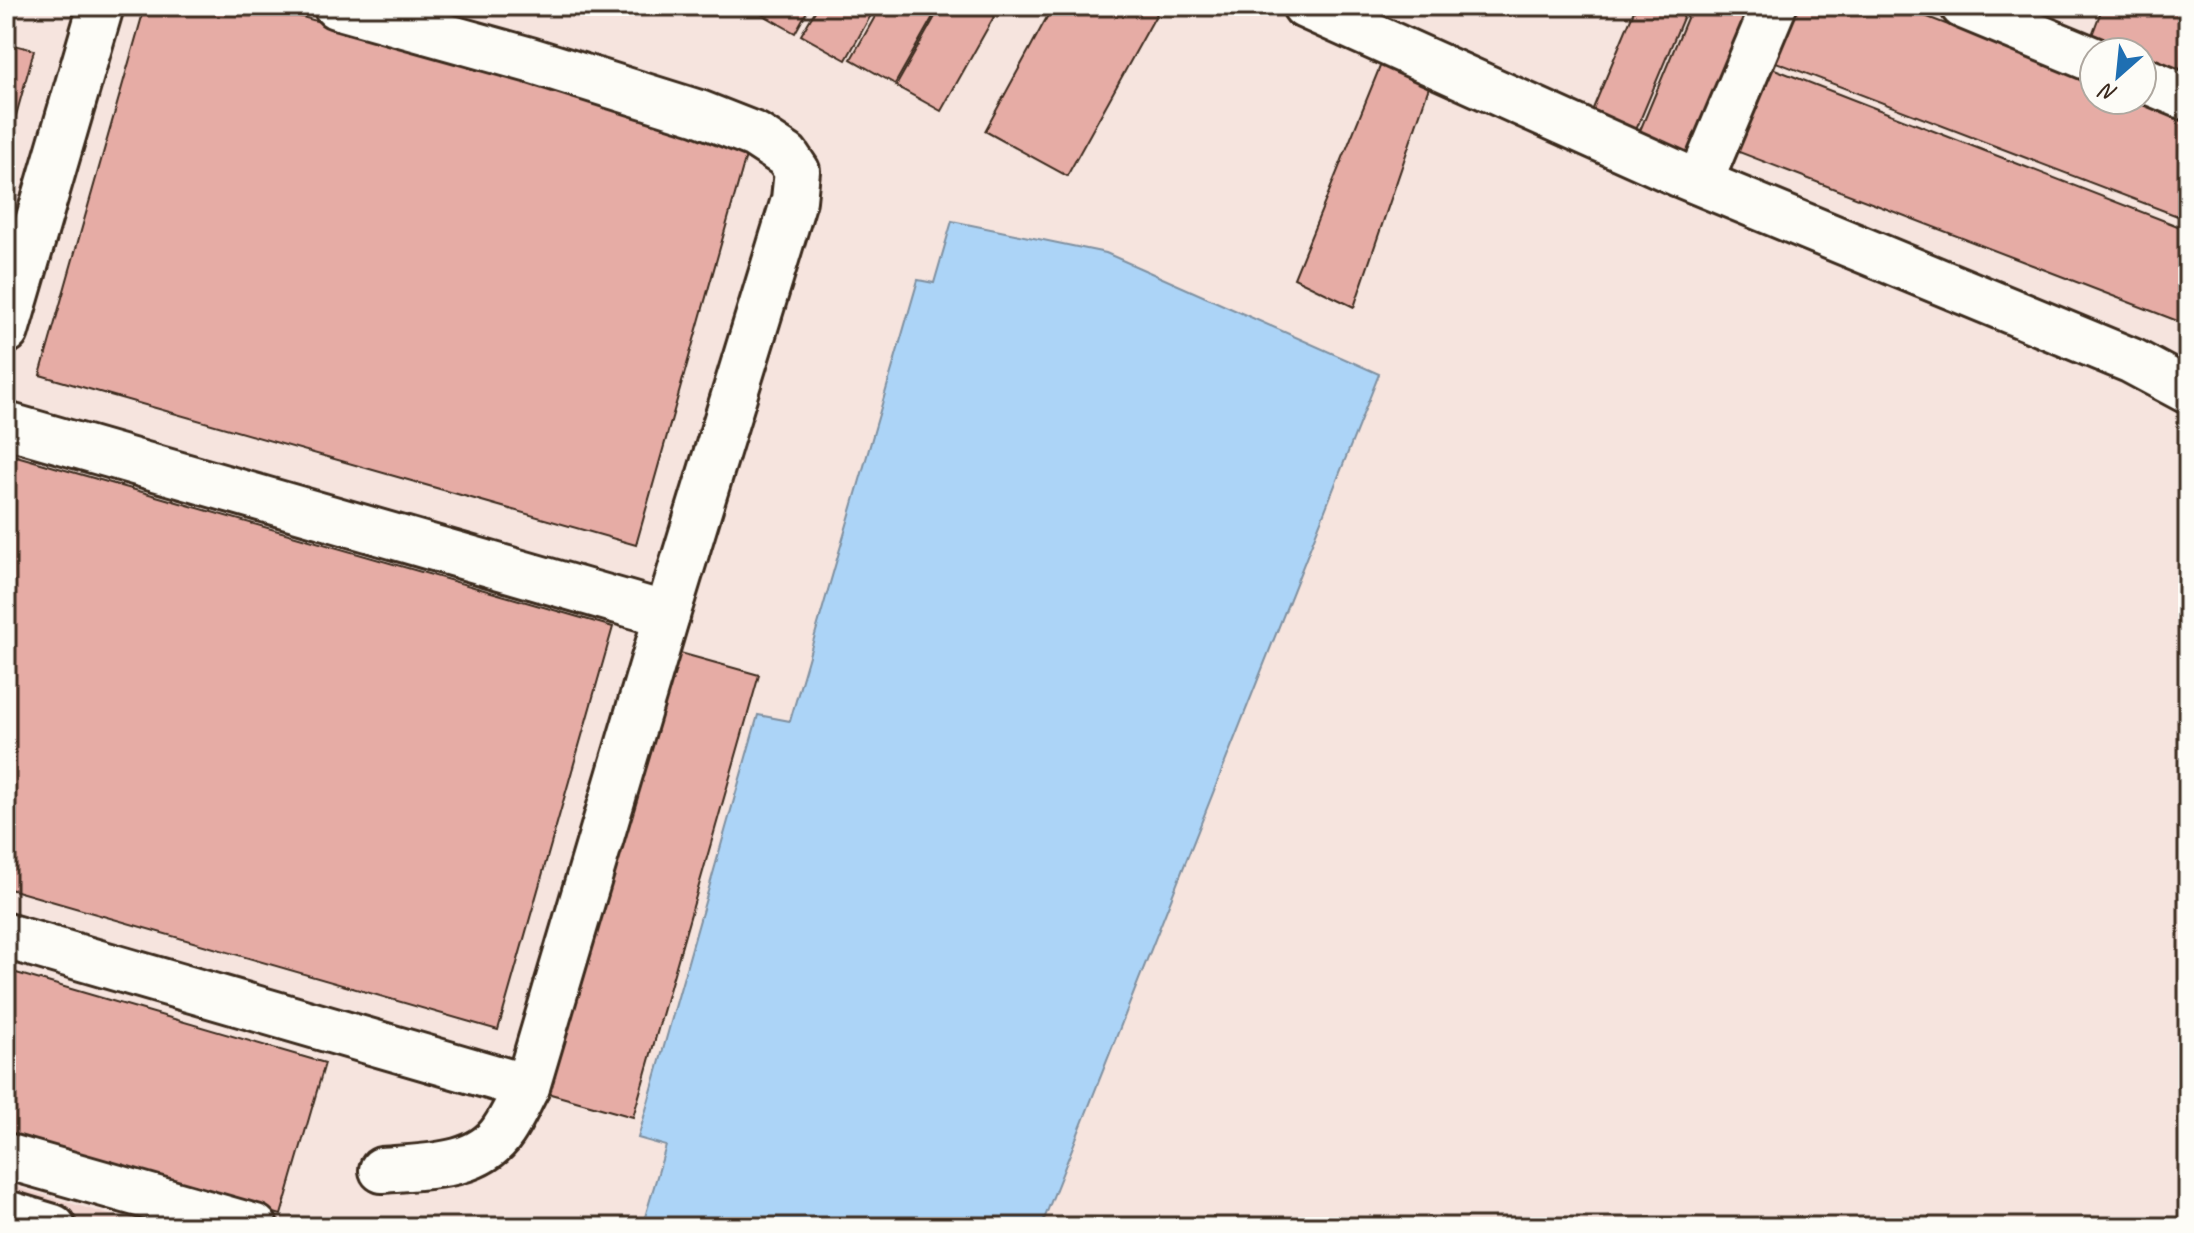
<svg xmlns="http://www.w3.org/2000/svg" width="2194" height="1233" font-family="Caveat,sans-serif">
  <rect width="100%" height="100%" fill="#f6e4de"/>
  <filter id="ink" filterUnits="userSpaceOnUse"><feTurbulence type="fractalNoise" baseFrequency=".0125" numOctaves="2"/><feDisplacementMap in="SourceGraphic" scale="16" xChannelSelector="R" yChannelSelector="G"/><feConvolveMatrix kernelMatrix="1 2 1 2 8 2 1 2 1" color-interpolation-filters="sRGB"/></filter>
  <g filter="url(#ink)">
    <path fill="#f1d3cd" d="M6 1184 150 1227H6Z"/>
    <path fill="#acd4f7" stroke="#7f90a0" stroke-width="2" d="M952 221 1106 253 1379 374 1041 1227H642L666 1146 638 1138 758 715 790 721 918 280 934 283Z"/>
    <g fill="#e6aca5" stroke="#3b2a1e" stroke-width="2">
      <path d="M145 6H264L749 145 636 545 40 375Z"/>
      <path d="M752 6H810L795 33 751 8Z"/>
      <path d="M818 6H876L846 60 801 35Z"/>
      <path d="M881 6H939L895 84 851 59Z"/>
      <path d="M941 6H1000L941 111 896 86Z"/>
      <path d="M1053 6H1161L1067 176 985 131Z"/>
      <path d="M1636 6H1688L1636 130 1592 111Z"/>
      <path d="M1692 6H1750L1688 153 1639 133Z"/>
      <path d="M1782 6H1899L2094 81V100H2142L2188 117V220L1763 57Z"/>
      <path d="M2103 6H2188V74L2142 56V52H2133L2092 35Z"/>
      <path d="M6 43 34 50 6 152Z"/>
      <path d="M1759 63 2188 230V325L1726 147Z"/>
      <path d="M1381 64 1430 84 1354 307 1294 278Z"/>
      <path d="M6 453 613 627 498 1030 6 888Z"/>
      <path d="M666 649 759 675 633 1117 540 1091Z"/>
      <path d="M6 970 325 1063 281 1215 6 1134Z"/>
    </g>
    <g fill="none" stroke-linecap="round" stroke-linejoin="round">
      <g stroke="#3b2a1e" stroke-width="50">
        <g id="minor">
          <path d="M336 6 530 60 699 113 755 135 787 156 797 171 794 200 667 615 527 1087C519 1102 512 1118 503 1131 478 1169 422 1166 382 1170"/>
          <path d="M1305 6 1679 174 2132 361 2188 391"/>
          <path d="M1963 6 2094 60"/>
          <path d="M2142 79 2188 98"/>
          <path d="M1700 182 1774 6"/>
          <path d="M6 331 101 6"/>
          <path d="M6 425 667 615"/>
          <path d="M6 936 527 1087"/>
          <path d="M6 1156 255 1227"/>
          <path d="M6 1213 53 1227"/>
        </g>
      </g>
      <use href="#minor" stroke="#fdfcf7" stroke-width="44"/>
    </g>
  </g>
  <rect width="2194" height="1233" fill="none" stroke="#fdfcf7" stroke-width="32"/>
  <rect x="16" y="16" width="2162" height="1201" fill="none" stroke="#3b2a1e" stroke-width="3" filter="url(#ink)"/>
  <g transform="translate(2118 76) rotate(207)"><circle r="38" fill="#fdfcf7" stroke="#afa8a0" stroke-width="2"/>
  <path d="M0-6L14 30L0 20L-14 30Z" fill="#1f6fb2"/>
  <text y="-12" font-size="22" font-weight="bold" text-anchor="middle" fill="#3b2a1e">N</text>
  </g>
</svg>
